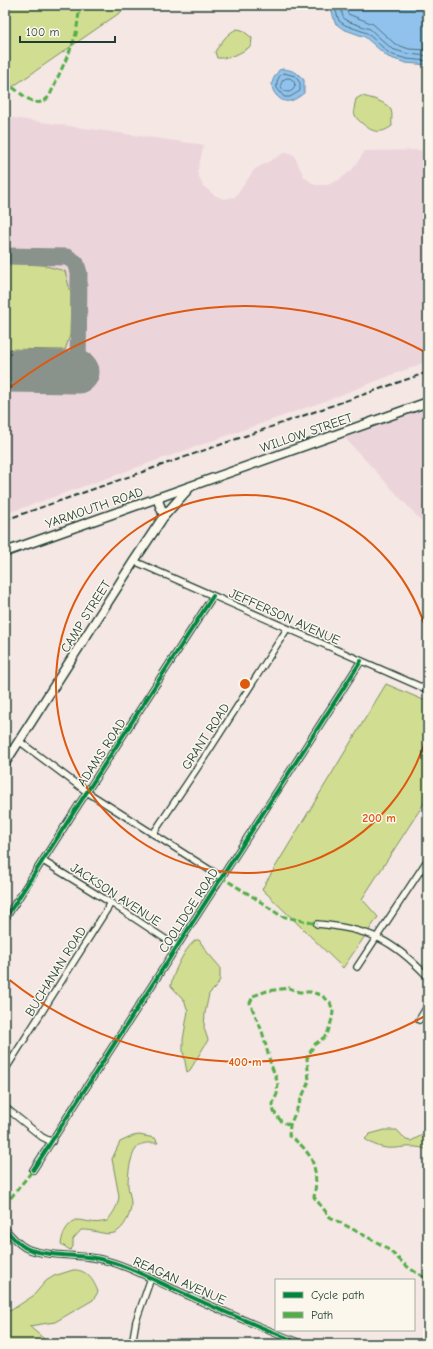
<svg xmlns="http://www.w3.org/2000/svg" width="433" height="1349" font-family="'Comic Neue',sans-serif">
  <rect width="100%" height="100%" fill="#f4e7e4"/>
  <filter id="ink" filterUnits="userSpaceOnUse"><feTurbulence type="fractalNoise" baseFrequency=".025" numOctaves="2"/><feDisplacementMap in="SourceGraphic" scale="8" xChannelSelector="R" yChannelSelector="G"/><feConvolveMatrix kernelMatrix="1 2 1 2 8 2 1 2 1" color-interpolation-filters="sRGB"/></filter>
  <g filter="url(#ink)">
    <g fill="#ecd4db">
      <path d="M5 117 204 145 197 172 203 186 214 195 224 199 235 197 255 169 286 152 294 155 304 177 315 185H327L339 180 352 170 365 151 428 150V361L325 401 5 514Z"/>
      <path d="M428 407V528L345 438Z"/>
    </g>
    <g fill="#d1de91" stroke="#788e62">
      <path d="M5 5H131L5 92Z"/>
      <path d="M237 29 242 30 252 38 251 46C241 53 230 59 217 58L215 52C220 44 227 33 237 29Z"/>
      <path d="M361 96C369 97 387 102 391 110 393 114 391 121 392 126 381 134 373 133 363 124 360 121 356 119 355 115 353 110 355 104 356 99Z"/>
      <path d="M5 263 42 265 65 271 71 294 70 335 65 350 5 349Z"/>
      <path d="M386 684 428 702V797L362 899 378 917 343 968 262 889Z"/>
      <path d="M196 940H199L207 952 220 967V979L217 986 209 994 205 1013 204 1028 208 1040 190 1070 187 1072 183 1051V1040L188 1011 184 1000 171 986C172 974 186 946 196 940Z"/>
      <path d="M385 1130H397L406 1140 411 1141 428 1132V1150C403 1140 391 1158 365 1139L370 1134Z"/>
      <path d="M139 1135 155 1138 158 1143C153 1143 145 1142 140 1145 130 1151 128 1174 128 1185 128 1191 131 1197 131 1203 132 1212 124 1230 114 1233 105 1236 93 1229 81 1230L73 1239V1247L70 1250 61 1244C63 1232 66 1227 75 1220 89 1220 91 1225 107 1221 113 1213 118 1207 119 1196L112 1159 120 1142 133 1136Z"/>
      <path d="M73 1270C86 1269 94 1280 98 1292L93 1300 55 1322 29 1326 50 1344H5V1307L10 1311 33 1296 46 1281 54 1276Z"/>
    </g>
    <g fill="#91c2ed" stroke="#638da3">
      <path d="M329 5H428V65L406 63 388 57 365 37 343 29 335 23 331 7Z"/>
      <path d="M283 69C293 70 298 73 304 80V93C295 100 286 106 277 96 274 93 272 89 272 85 272 79 276 75 279 70Z"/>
    </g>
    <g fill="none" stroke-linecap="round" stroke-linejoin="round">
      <g stroke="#4d727e" stroke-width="1">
        <path d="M334 5 339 21 345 25 367 33 390 54 407 59 428 61"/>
        <path d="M340 5 343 17 347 21 370 29 392 49 408 54 428 56"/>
        <path d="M346 5 348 14 373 24 395 44 409 49 428 50"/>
        <path d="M284 73 295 76 300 83V91L290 97H284L277 88C276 83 278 75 284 73Z"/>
        <circle cx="288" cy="85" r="7"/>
      </g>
      <path stroke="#8a928c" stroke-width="17" d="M5 256 67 257 76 263 79 273 78 372"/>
      <path stroke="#8a928c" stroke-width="43" d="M5 371 78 372"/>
      <g stroke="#1f3d34" stroke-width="8">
        <g id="street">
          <path d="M134 561 428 690"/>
          <path d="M19 741 87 792 221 877"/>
          <path d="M153 834 208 752 287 629"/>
          <path d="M43 861 111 903 176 946"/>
          <path d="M5 919 213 596"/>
          <path d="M317 924C369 929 392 939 428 977"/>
          <path d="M357 967 428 859"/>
          <path d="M419 1020 428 1005"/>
          <path d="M5 1070 111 903"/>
          <path d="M5 1107 42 1137 52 1142"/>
          <path d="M33 1170 361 661"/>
          <path d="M5 1229C12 1236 18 1245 28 1249 47 1257 79 1254 100 1259 127 1265 151 1279 176 1290 217 1309 260 1327 302 1344"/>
          <path d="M132 1344 136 1321 151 1278"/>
        </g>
      </g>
      <g stroke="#1f3d34" stroke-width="11">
        <g id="secondary">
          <path d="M157 498 164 516"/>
          <path d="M5 552 428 402"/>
          <path d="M5 763 134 561 164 516 190 487"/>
        </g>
      </g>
      <use href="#street" stroke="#fbf7ec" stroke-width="5.5"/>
      <use href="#secondary" stroke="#fbf7ec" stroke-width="8"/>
      <path stroke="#1f3d34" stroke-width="2" stroke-dasharray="6 3" stroke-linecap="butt" d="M5 520 428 372"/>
      <g stroke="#52ad45" stroke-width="3" stroke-dasharray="6 3" stroke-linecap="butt">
        <path d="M5 83C20 89 36 115 50 95L71 48 76 34 80 5"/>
        <path d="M221 877 255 898 281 916 317 924"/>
        <path d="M290 1125 281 1121 274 1112 273 1103 277 1094 278 1083 271 1065 262 1031 250 1003 253 996 267 991 289 988 299 992H311L321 995 330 1002 333 1012 332 1019 327 1035 314 1045 307 1058 309 1081 290 1125 289 1136C295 1140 302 1145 306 1151 317 1164 317 1182 314 1197L330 1217 384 1246 409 1268 428 1280"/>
        <path d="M5 1205 33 1170"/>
      </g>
      <g stroke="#fbf7ec" stroke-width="6">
        <g id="cycleway">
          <path d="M5 919 213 596"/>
          <path d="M33 1170 361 661"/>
          <path d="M5 1229C12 1236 18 1245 28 1249 47 1257 79 1254 100 1259 127 1265 151 1279 176 1290 217 1309 260 1327 302 1344"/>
        </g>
      </g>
      <use href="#cycleway" stroke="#00873e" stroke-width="4"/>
    </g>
  </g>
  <g fill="none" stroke="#de580e" stroke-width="2">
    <path d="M428 731A189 189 0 1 1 428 637"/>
    <path d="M425 1016A378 378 0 0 1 7 978M7 390A378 378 0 0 1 425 352"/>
  </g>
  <g text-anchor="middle" stroke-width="3" stroke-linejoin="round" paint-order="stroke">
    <g font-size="13" fill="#1f3d34" stroke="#fbf7ec">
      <text transform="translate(306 432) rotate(-19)" y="5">WILLOW STREET</text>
      <text transform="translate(94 507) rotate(-19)" y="5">YARMOUTH ROAD</text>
      <text transform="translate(85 616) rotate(-58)" y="5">CAMP STREET</text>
      <text transform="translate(285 616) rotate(24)" y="5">JEFFERSON AVENUE</text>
      <text transform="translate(205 736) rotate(-57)" y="5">GRANT ROAD</text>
      <text transform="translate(101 752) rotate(-57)" y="5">ADAMS ROAD</text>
      <text transform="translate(116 894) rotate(33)" y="5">JACKSON AVENUE</text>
      <text transform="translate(188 910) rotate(-57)" y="5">COOLIDGE ROAD</text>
      <text transform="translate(55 971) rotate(-58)" y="5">BUCHANAN ROAD</text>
      <text transform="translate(180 1280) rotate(24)" y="5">REAGAN AVENUE</text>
    </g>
  </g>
  <circle cx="245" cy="684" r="6" fill="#de580e" stroke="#fbf7ec" stroke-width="2"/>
  <g font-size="12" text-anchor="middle" font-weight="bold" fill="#de580e" stroke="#fbf7ec" stroke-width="3" stroke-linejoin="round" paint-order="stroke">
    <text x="379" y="822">200 m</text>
    <text x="245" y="1066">400 m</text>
  </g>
  <rect width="433" height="1349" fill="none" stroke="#fbf7ec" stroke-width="20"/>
  <rect x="10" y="10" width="413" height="1329" fill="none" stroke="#1f3d34" stroke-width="1.5" filter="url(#ink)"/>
  <rect x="275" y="1279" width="140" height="52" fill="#fbf7ec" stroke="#a3ada2"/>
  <rect x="283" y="1292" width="20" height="6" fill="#00873e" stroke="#a3ada2"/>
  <text x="311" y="1299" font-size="12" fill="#1f3d34">Cycle path</text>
  <rect x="283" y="1312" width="20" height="6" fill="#52ad45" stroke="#a3ada2"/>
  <text x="311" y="1319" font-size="12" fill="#1f3d34">Path</text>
  <path d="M20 36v6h95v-6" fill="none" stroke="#1f3d34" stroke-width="2"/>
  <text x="26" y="36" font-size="12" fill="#1f3d34" stroke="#fbf7ec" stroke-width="3" paint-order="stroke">100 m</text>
</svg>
